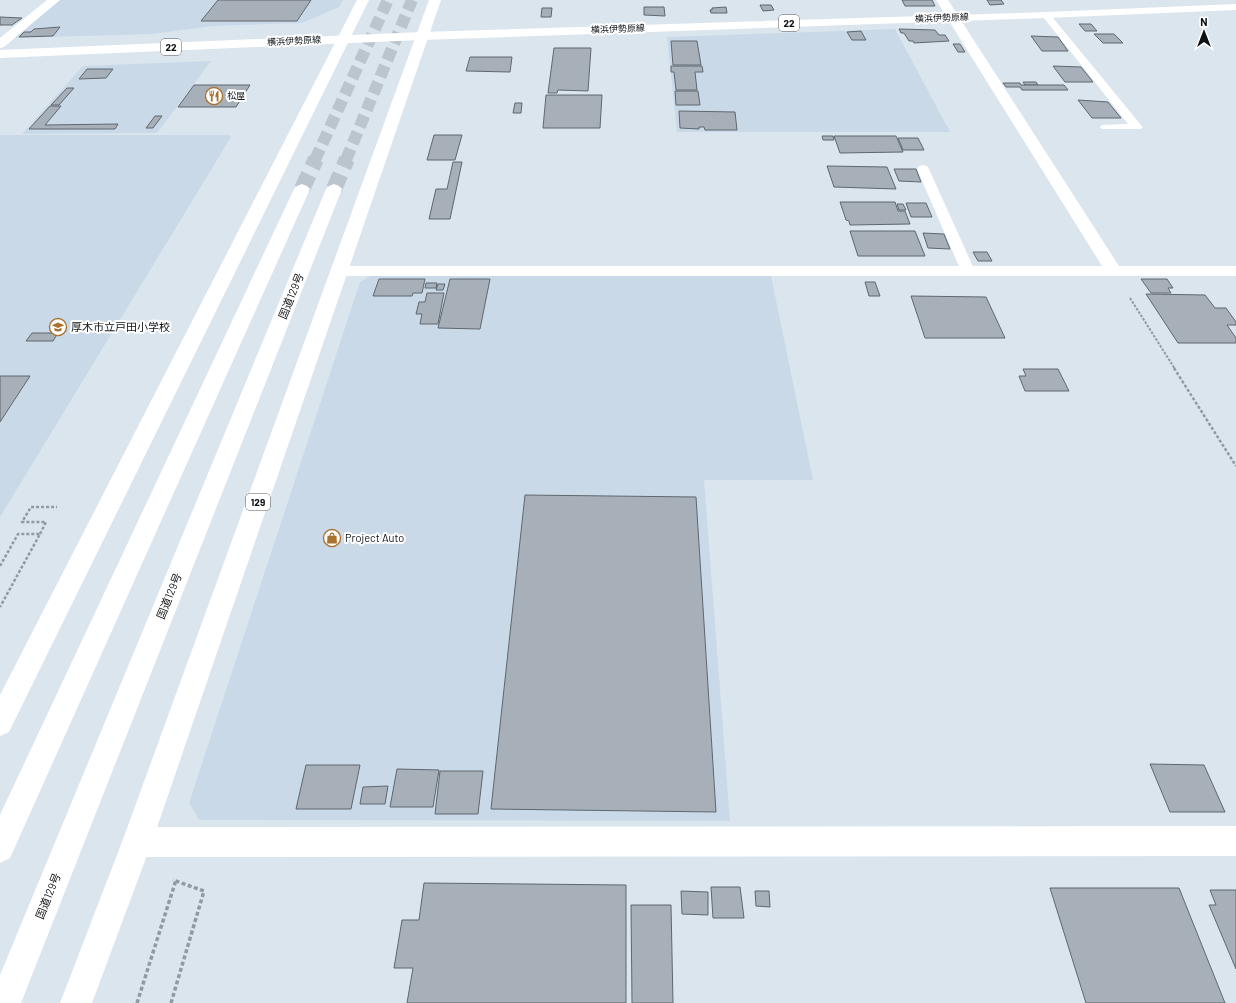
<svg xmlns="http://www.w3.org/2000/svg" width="1236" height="1003" font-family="Barlow,'Noto Sans JP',sans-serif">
  <rect width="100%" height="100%" fill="#dbe5ee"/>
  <g fill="#cad9e8">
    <path d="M60 0H343L339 7 302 23 213 26 152 34 13 38Z"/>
    <path d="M895 29 950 132H677L667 37Z"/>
    <path d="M211 61 157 133 22 134 83 66Z"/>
    <path d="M0 135H230L231 137 0 517Z"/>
    <path d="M372 275 771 276 813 480H704L730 821 199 820 189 803 360 282Z"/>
  </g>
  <g fill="#a7b0b9" stroke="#5f676f">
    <path d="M218 0H311L297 21H201Z"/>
    <path d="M902 0H932L935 6H905Z"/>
    <path d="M987 0H1001L1004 4 990 5Z"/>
    <path d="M760 5H771L774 10 763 11Z"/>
    <path d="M644 7H664L665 16 644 15Z"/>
    <path d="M726 7 727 13H711L710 10H712V8Z"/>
    <path d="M542 8H552L551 17H541Z"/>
    <path d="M0 17 22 18 12 25H0Z"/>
    <path d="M1079 24H1091L1097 31H1085Z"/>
    <path d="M60 27 53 36 19 37 24 32H31L34 29Z"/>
    <path d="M899 29 935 30 939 35H945L949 41 914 43 913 41H909L904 33H901Z"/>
    <path d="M861 31 866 40H852L847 32Z"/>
    <path d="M1094 34H1114L1123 43H1103Z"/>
    <path d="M1031 36 1058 37 1068 51H1042Z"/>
    <path d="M671 41H697L701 65H673Z"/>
    <path d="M953 44H960L965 52H958Z"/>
    <path d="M554 48H591L588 91 558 90 557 93H548Z"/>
    <path d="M470 57H512L510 72 466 71Z"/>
    <path d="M671 66H702L703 72H695L697 90H676L674 72H671Z"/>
    <path d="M1053 66 1081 67 1093 82H1065Z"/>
    <path d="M87 69H113L106 78 79 79Z"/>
    <path d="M1023 82H1036L1038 85H1025Z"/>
    <path d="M1003 83H1020L1021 85H1064L1068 90H1022L1020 87H1006Z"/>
    <path d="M194 85H250L236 107H178Z"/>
    <path d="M67 88H74L59 105H51Z"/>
    <path d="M675 91H698L700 105H676Z"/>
    <path d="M546 95H602L600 128H543Z"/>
    <path d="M1078 100 1108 102 1121 118H1092Z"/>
    <path d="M515 103H522L521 113H513Z"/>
    <path d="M50 106H61L45 125 118 124 115 129H29Z"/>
    <path d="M679 111 735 112 737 130H705L704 127H699V129L680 128Z"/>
    <path d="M155 116H162L153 128H146Z"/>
    <path d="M434 135H462L455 160H427Z"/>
    <path d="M822 136H833L834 140H823Z"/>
    <path d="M834 136H896L903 152 840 153Z"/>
    <path d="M898 138H918L924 150H903Z"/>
    <path d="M453 162H462L450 219H429L436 189H447Z"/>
    <path d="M827 166 887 167 896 189 834 187Z"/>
    <path d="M894 169H916L921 182 899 181Z"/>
    <path d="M840 202H895L898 211H905L910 224 850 225 849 221 846 220Z"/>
    <path d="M906 203H926L932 217H911Z"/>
    <path d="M897 204H903L906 210H899Z"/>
    <path d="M850 231H915L925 256H858Z"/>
    <path d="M923 233 944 234 950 249 928 248Z"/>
    <path d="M973 252H987L992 261H978Z"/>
    <path d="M379 279H425L422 293H413L412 296H373Z"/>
    <path d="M450 279H490L480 329 438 328Z"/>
    <path d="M1141 279H1167L1173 288H1168L1171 293H1151Z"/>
    <path d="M865 282H875L880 296H869Z"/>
    <path d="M426 283H437L436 288H425Z"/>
    <path d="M438 284H445L443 290H436Z"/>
    <path d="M427 293H444L438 324H420L422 314H416L419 302H425Z"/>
    <path d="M1146 294 1205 295 1215 308H1226L1236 322V325H1227L1236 338V343H1178Z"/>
    <path d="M911 296 986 297 1005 338H925Z"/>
    <path d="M32 333H58L53 341H26Z"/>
    <path d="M1023 369H1058L1069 391H1025L1019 376H1026Z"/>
    <path d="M0 376H30L0 422Z"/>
    <path d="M525 495 696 497 716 812 491 809Z"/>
    <path d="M1150 764 1204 765 1225 812H1170Z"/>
    <path d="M306 765H360L351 809H296Z"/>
    <path d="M397 769 439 770 433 807H390Z"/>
    <path d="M440 771H483L478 814H435Z"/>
    <path d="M388 786 385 804H360L363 787Z"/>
    <path d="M424 883 626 885V1003H407L413 968H394L402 920H419Z"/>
    <path d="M711 887H740L744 918H713Z"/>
    <path d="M1050 888H1179L1225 1003H1086Z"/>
    <path d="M1210 890H1236V969L1209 905H1216Z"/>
    <path d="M681 891 708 892V915L682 914Z"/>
    <path d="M755 891H769L770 907 756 906Z"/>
    <path d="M631 905H671L673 1003H632Z"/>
  </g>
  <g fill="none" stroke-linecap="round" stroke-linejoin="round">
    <g stroke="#bcc5cd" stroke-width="12" stroke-dasharray="12 6" stroke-linecap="butt">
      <path d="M315 160 388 0"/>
      <path d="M346 160 412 0"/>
    </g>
    <g stroke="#bcc5cd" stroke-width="16" stroke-dasharray="16 8" stroke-linecap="butt">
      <path d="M302 189 316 159"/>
      <path d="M334 189 347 159"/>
    </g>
    <path stroke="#929aa0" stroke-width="2" stroke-dasharray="2.5 1.5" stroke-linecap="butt" d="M1130 298 1175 369"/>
    <g stroke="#929aa0" stroke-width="2.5" stroke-dasharray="3 2" stroke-linecap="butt">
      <path d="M1174 368 1236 466"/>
      <path d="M40 534 46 522H22L31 507H57"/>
      <path d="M0 566 18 534H40L0 607"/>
    </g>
    <g stroke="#929aa0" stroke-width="3.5" stroke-dasharray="4 2.5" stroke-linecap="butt">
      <path d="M137 1003 176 880"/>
      <path d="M171 1003 204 891 173 880"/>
    </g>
    <g fill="#fff" fill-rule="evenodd">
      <path d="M1046 12 1049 13 1141 125 1143 127 1141 129H1102L1100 127 1102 125 1128 124 1043 17 1041 15Z"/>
      <path d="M923 165 927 166 929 169 975 271 973 274 968 275 963 274 961 271 917 169 919 166Z"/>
    </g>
    <g fill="#fff" fill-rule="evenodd">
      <path d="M47 0H60L4 47 0 48V38Z"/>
      <path d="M936 0H948L1119 266H1236V276H340L334 275 332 271 334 267 340 266H1102Z"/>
      <path d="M1236 826V856L137 857 127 852 122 842 127 832 137 827Z"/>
    </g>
    <path fill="#fff" fill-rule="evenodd" d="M1236 4V10L1046 18 422 40 0 58V50L422 32 1046 12Z"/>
    <g fill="#fff" fill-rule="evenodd">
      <path d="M357 0H369L9 732 0 736V695Z"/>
      <path d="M429 0H441L152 842 92 1003H60L122 842Z"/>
      <path d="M302 184 307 186 310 189 10 858 0 863V815L294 189 297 186Z"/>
      <path d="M334 184 339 186 342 189 21 1003H0V975L326 189 329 186Z"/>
    </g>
  </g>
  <defs>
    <g id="restaurant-ring" transform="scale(0.9)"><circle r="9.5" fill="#fff" stroke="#aa722f" stroke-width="1.5"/><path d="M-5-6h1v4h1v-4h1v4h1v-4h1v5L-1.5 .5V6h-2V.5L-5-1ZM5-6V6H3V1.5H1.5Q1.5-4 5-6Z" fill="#aa722f"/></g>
    <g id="school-ring" transform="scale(0.9)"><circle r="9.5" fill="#fff" stroke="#aa722f" stroke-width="1.5"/><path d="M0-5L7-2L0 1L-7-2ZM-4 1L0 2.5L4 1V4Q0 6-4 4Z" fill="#aa722f"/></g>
    <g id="shop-ring" transform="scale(0.9)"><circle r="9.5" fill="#fff" stroke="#aa722f" stroke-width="1.5"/><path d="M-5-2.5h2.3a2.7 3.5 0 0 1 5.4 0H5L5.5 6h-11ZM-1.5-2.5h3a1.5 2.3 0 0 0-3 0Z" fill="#aa722f"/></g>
  </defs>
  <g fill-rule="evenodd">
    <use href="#restaurant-ring" x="214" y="96"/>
    <use href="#school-ring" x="58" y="327"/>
    <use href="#shop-ring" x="332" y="538"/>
  </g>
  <g text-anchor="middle" stroke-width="4" stroke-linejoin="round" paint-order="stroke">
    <g font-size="9" fill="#0f1215" stroke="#fff">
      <text transform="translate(942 18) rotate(-2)" y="3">横浜伊勢原線</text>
      <text transform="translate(618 29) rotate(-2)" y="3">横浜伊勢原線</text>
      <text transform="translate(294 41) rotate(-3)" y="3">横浜伊勢原線</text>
    </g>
    <g font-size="9" fill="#0f1215" stroke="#fff" text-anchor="start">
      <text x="227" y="99">松屋</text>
    </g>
    <g fill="#fff" stroke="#57595b" stroke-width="1">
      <rect x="779" y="15" width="20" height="16" rx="3"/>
      <rect x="161" y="39" width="20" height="16" rx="3"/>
      <rect x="246" y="494" width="24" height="16" rx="3"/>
    </g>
    <g font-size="10" font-weight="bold" fill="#0f1215">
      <text x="789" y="27">22</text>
      <text x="171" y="51">22</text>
      <text x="258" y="506">129</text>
    </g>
    <g font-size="11" fill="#0f1215" stroke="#fff">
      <text transform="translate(291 296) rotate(-68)" y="4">国道129号</text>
      <text transform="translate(169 596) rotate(-68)" y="4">国道129号</text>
      <text transform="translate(48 896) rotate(-68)" y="4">国道129号</text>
    </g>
    <g font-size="11" fill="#0f1215" stroke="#fff" text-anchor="start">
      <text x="71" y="331">厚木市立戸田小学校</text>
      <text x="345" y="542">Project Auto</text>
    </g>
  </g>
  <g transform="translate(1204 32)" stroke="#ffffff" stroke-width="3" paint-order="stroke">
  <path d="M0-3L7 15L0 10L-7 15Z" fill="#0f1215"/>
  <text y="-6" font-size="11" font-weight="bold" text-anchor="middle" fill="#0f1215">N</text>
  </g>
</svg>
